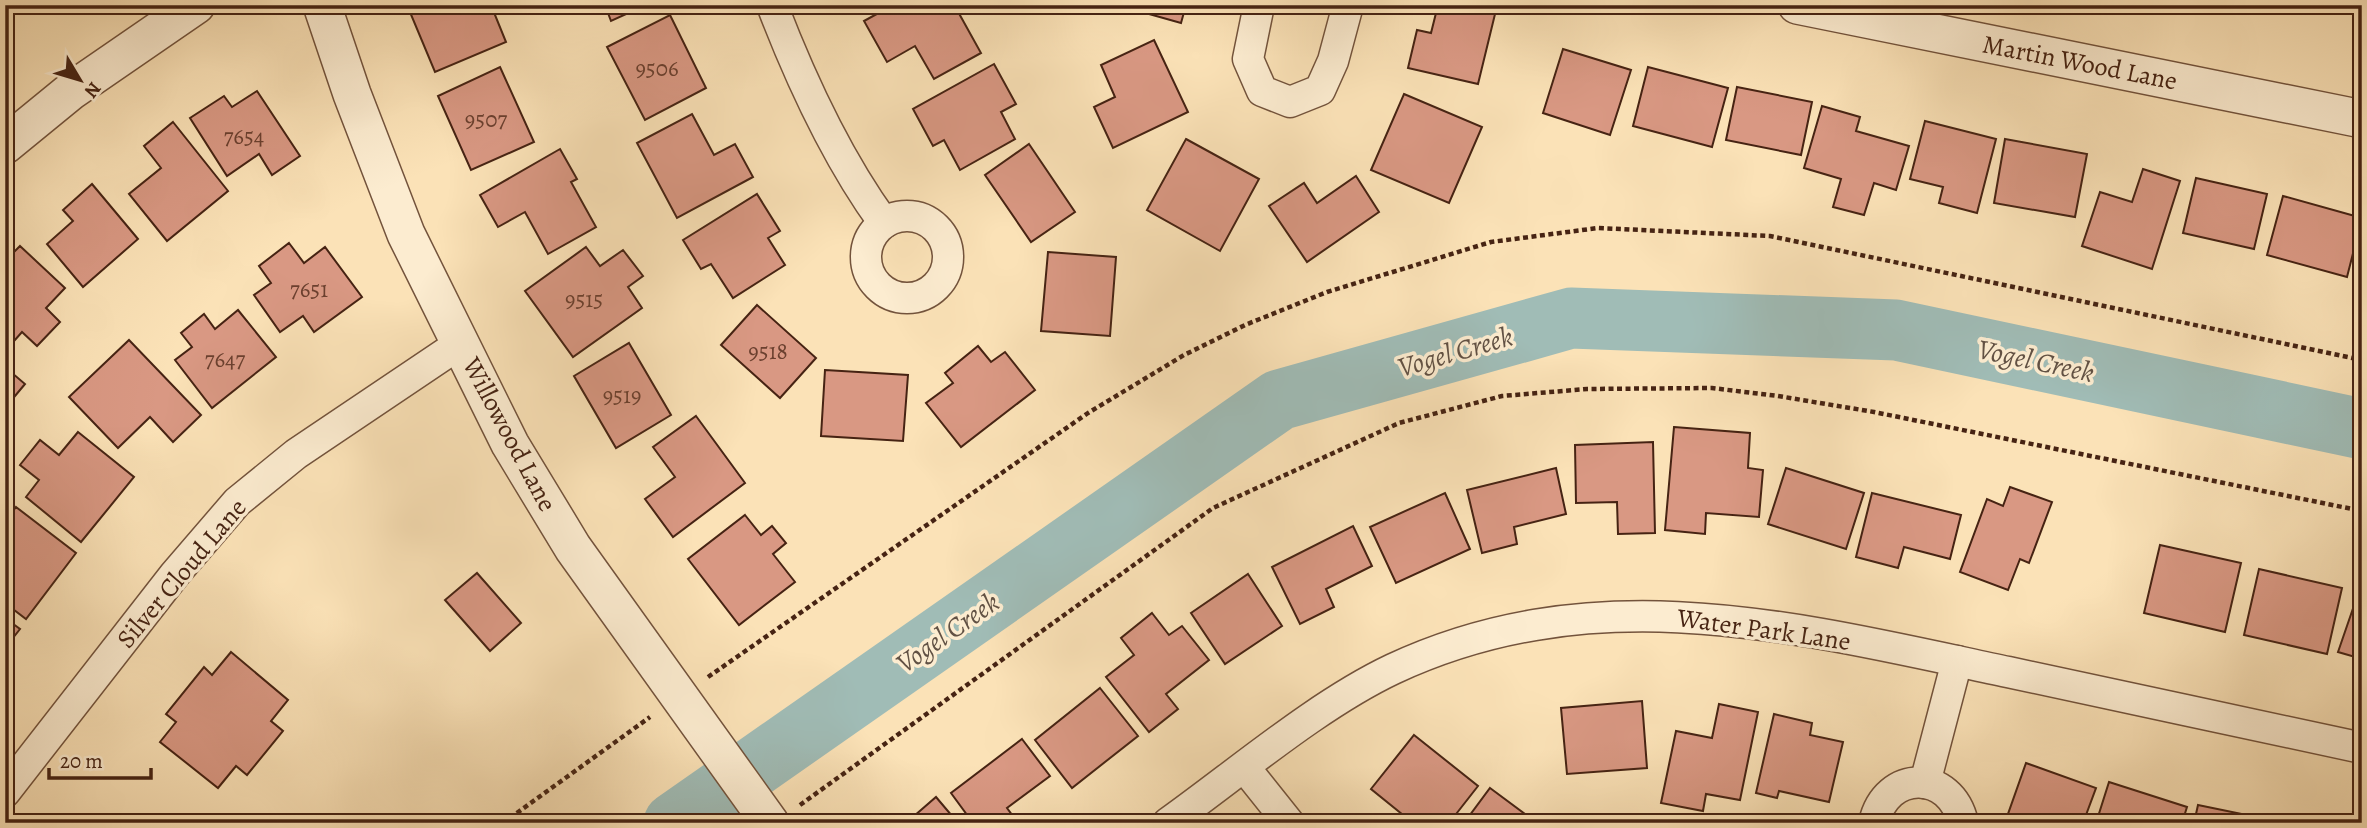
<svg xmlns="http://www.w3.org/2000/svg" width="2367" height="828" font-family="Alegreya,serif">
  <rect width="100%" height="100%" fill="#fbe2b7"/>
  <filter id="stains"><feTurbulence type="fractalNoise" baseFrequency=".00286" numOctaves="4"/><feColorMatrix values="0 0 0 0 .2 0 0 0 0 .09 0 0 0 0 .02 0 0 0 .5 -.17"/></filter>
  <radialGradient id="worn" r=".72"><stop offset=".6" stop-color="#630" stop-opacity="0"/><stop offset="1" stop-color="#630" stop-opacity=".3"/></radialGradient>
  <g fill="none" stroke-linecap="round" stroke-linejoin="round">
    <path stroke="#a0bcb6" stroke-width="61" d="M674 823 1279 400 1571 318 1896 330 2362 429"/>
  </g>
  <g fill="#d99883" stroke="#462313" stroke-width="2">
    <path d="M407 5H491L506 42 435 72Z"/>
    <path d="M605 5H646L611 21Z"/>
    <path d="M893 5H961L956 8 981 53 934 79 915 46 887 62 864 21Z"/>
    <path d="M1117 5H1186L1181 23Z"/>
    <path d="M1438 5H1474L1496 10 1478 84 1408 68 1417 30 1431 33Z"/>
    <path d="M670 15 706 88 645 120 607 47Z"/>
    <path d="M1154 40 1188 112 1113 148 1094 107 1115 97 1101 65Z"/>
    <path d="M1563 49 1631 70 1610 135 1543 113Z"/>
    <path d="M994 64 1016 104 1001 112 1015 139 960 170 944 140 933 146 913 109Z"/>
    <path d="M500 67 534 142 471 170 438 96Z"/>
    <path d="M1648 67 1728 88 1712 147 1633 126Z"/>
    <path d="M1737 87 1812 102 1801 155 1726 140Z"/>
    <path d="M257 91 300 156 272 175 259 154 227 176 190 118 224 96 232 107Z"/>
    <path d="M1404 94 1482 127 1449 203 1371 170Z"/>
    <path d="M1822 106 1860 117 1856 131 1909 146 1896 190 1874 183 1864 215 1833 207 1841 179 1804 168Z"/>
    <path d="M692 114 714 155 735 144 753 177 677 218 637 143Z"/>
    <path d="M1925 121 1996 139 1977 213 1939 203 1943 187 1910 179Z"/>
    <path d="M173 122 228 191 167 241 129 194 161 168 144 146Z"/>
    <path d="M1186 139 1259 179 1220 251 1147 210Z"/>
    <path d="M2005 139 2087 154 2075 217 1994 203Z"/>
    <path d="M1029 144 1075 212 1031 242 985 175Z"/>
    <path d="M560 149 577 179 571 182 596 227 548 254 525 212 498 227 480 195Z"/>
    <path d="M2143 169 2180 181 2152 269 2082 246 2100 192 2132 202Z"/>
    <path d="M1356 176 1379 212 1307 262 1269 206 1304 183 1317 203Z"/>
    <path d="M2196 178 2267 194 2254 249 2183 233Z"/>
    <path d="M92 184 138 239 83 287 47 244 73 221 63 210Z"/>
    <path d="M757 194 780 231 768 238 785 265 733 298 711 264 701 269 683 240Z"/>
    <path d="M2283 196 2362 218 2347 277 2267 255Z"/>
    <path d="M289 243 304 263 325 247 362 297 314 332 303 316 280 332 254 295 271 283 259 266Z"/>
    <path d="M20 246 65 288 46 308 60 322 37 346 22 332 7 349 5 261Z"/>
    <path d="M586 247 600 266 623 250 643 276 628 287 642 308 573 357 525 291Z"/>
    <path d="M1048 252 1116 257 1110 336 1041 331Z"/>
    <path d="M757 305 816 358 780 398 721 345Z"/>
    <path d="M238 310 276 357 212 408 175 360 192 347 181 333 204 314 215 329Z"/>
    <path d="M129 340 201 415 173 442 150 417 118 448 69 397Z"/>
    <path d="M629 343 671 415 616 448 574 376Z"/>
    <path d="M978 346 991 362 1005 352 1035 390 961 447 926 403 953 383 945 373Z"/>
    <path d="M5 367 25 384 5 408Z"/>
    <path d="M825 370 908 375 903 441 821 436Z"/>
    <path d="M696 416 745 483 673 537 645 499 675 477 653 447Z"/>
    <path d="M1674 427 1750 433 1748 468 1763 470 1759 517 1706 513 1705 534 1665 530Z"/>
    <path d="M78 432 134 477 81 542 26 497 39 480 20 465 40 440 59 455Z"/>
    <path d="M1653 442 1655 533 1618 534 1617 502 1576 503 1575 445Z"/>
    <path d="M1556 468 1566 514 1514 527 1517 544 1482 553 1467 490Z"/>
    <path d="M1786 468 1864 493 1846 549 1768 524Z"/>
    <path d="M2010 487 2052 502 2029 563 2020 559 2008 590 1960 572 1987 499 2003 506Z"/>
    <path d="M1445 493 1470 549 1396 583 1370 527Z"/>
    <path d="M1872 493 1961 515 1950 559 1904 547 1898 568 1856 557Z"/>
    <path d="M16 507 76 553 26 619 5 603V521Z"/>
    <path d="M745 515 761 535 772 526 786 543 773 554 795 582 739 625 688 559Z"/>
    <path d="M1353 526 1372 566 1326 589 1334 607 1300 624 1272 567Z"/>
    <path d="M2160 545 2241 563 2225 632 2144 613Z"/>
    <path d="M2259 569 2342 588 2327 654 2244 635Z"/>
    <path d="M477 573 521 623 490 651 445 600Z"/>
    <path d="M1248 574 1282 626 1225 664 1191 613Z"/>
    <path d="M2358 594 2362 595V659L2338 652Z"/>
    <path d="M1152 613 1169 635 1182 626 1209 660 1166 694 1178 709 1149 732 1106 677 1134 655 1121 638Z"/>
    <path d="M5 618 20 629 5 648Z"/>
    <path d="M231 652 288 700 271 721 283 731 247 775 236 766 218 788 160 742 176 722 166 714 204 667 212 675Z"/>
    <path d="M1100 688 1138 736 1072 788 1035 740Z"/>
    <path d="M1642 701 1647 768 1567 774 1561 708Z"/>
    <path d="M1719 704 1758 712 1740 800 1706 794 1703 811 1661 803 1676 731 1712 738Z"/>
    <path d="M1774 714 1812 723 1810 735 1843 742 1829 802 1779 791 1777 798 1756 793Z"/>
    <path d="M1414 735 1478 786 1449 823H1413L1371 789Z"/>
    <path d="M1022 739 1050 776 1007 808 1018 823H973L951 793Z"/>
    <path d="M2026 763 2096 788 2083 823H2033L2008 814Z"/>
    <path d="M2109 782 2187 807 2182 823H2096Z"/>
    <path d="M1490 788 1537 823H1464Z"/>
    <path d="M936 797 958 823H906Z"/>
    <path d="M2198 805 2276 821V823H2194Z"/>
  </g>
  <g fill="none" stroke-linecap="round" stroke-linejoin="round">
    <g stroke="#73533c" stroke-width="33">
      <g id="minor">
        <path d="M772 5C800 78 838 160 884 223"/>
        <path d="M1259 5 1248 59 1262 91 1290 102 1320 90 1333 61 1348 5"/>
        <circle cx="907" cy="257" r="41"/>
        <path d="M1245 768 1289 823"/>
        <path d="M1925 783 1957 661"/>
        <path d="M5 792 175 574 237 502 296 454 461 343"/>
        <path d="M1168 823C1238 773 1317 705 1393 669 1597 574 1800 628 2008 672 2126 697 2244 723 2362 748"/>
        <path d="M1874 823C1886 769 1951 769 1963 823"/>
      </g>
    </g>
    <g stroke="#73533c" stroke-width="40">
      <g id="tertiary">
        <path d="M322 5 352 94 406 234 510 444 573 548 770 823"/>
        <path d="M1797 5 2362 119"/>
        <path d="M5 145 71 91 196 5"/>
      </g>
    </g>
    <g stroke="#462313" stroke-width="4.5" stroke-dasharray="5 3.5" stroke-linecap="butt">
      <path d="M708 677 1088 413 1184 355 1245 325 1327 292 1491 242 1598 228 1770 236 2362 360"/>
      <path d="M800 805 1213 508 1399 423 1502 396 1587 389 1712 388 1778 396 1874 412 2362 511"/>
      <path d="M503 823 650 717"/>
    </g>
    <use href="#minor" stroke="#fcecd0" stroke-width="30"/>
    <use href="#tertiary" stroke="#fcecd0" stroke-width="37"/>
  </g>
  <g text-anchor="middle" stroke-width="7" stroke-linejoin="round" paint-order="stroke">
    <g font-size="23" fill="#6b402f">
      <text x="657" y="76">9506</text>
      <text x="486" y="127">9507</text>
      <text x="244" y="144">7654</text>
      <text x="309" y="297">7651</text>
      <text x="584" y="307">9515</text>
      <text x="768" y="359">9518</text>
      <text x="225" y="367">7647</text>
      <text x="622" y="403">9519</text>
    </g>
    <g font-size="26" fill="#462313" stroke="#fcecd0">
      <text transform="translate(2080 62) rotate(11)" y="9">Martin Wood Lane</text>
      <text transform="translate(510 434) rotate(62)" y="9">Willowood Lane</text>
      <text transform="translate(181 573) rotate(-50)" y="9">Silver Cloud Lane</text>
      <text transform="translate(1764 629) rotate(8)" y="9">Water Park Lane</text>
    </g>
    <g font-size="28" font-style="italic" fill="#615144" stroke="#fcecd0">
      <text transform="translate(1455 351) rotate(-16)" y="10">Vogel Creek</text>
      <text transform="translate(2036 360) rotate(12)" y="10">Vogel Creek</text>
      <text transform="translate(947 632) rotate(-35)" y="10">Vogel Creek</text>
    </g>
  </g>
  <rect width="2367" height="828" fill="none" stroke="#fbe2b7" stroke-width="28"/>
  <rect x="7" y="7" width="2353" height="814" fill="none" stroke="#462313" stroke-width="3.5"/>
  <rect x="14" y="14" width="2339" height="800" fill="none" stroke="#462313" stroke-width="2"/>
  <g transform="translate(80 80) rotate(128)" stroke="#fcecd0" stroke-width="5" paint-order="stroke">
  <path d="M0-5L12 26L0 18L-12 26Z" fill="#462313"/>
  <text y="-10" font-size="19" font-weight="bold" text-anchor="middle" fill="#462313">N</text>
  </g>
  <path d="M49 768v10h102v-10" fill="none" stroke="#462313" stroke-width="3.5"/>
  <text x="60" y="768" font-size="21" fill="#462313" stroke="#fcecd0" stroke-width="5" paint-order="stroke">20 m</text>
  <rect width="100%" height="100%" filter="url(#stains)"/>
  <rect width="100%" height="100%" fill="url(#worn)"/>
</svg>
